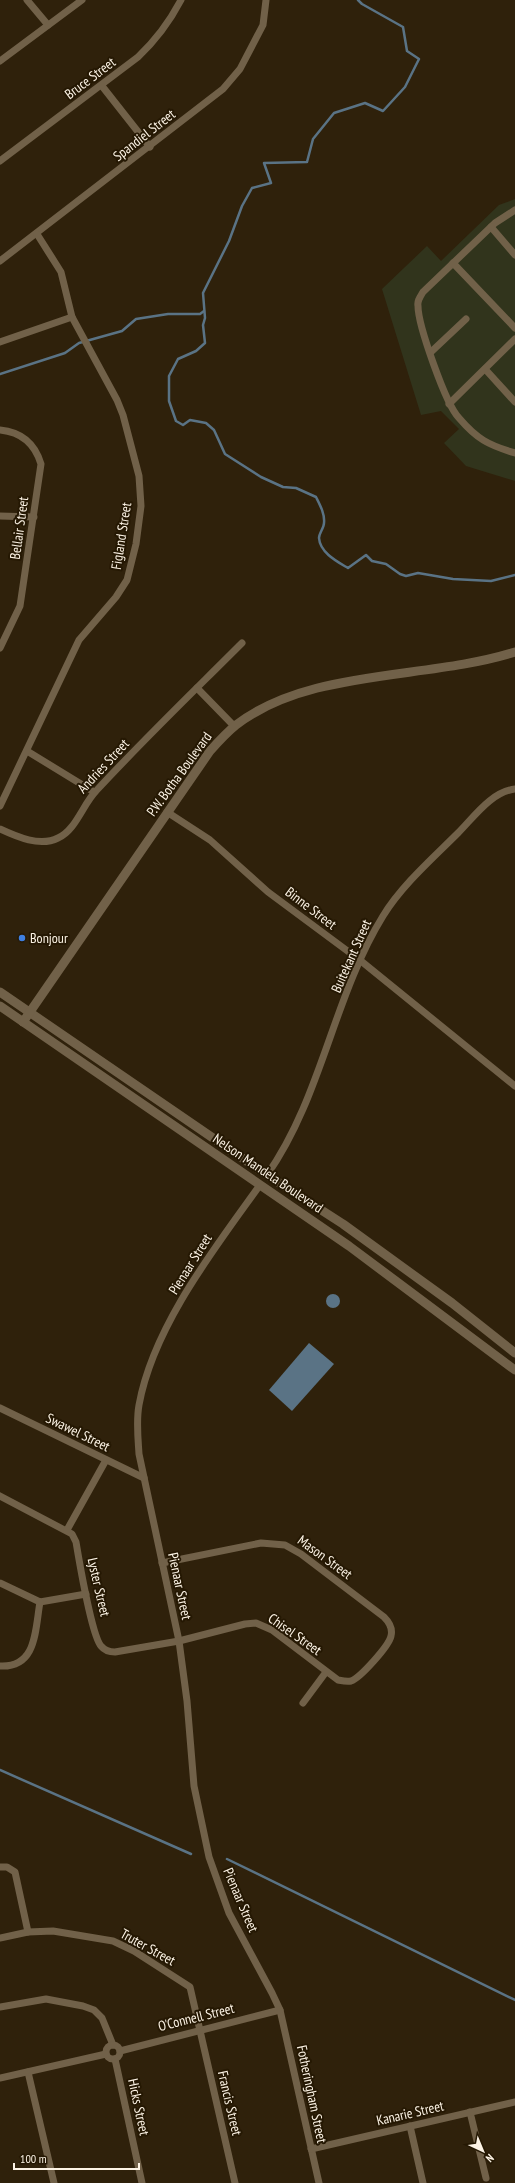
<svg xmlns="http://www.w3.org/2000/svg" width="515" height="2183" font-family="'PT Sans Narrow',sans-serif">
  <rect width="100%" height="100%" fill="#2f210b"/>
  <path fill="#31341c" d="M515 199V481L466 466 444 443 459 429 441 411 421 415 382 289 427 246 441 261 499 205Z"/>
  <g fill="#5a7385">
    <circle cx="333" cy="1301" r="7"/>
    <path d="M309 1343 334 1364 292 1411 269 1390Z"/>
  </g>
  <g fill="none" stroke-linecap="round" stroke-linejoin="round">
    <g stroke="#5a7385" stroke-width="2.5">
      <path d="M358 0 362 4 403 27 407 51 419 59 405 87 383 111 365 103 334 113 313 139 307 162 264 163 271 183 252 188 242 206 229 241 203 293 205 318 203 325 205 343 196 351 178 359 169 376V401L176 421 183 425 190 420 206 423 214 430 225 454 261 477 283 487 296 488 316 497C320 505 325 514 324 523 324 528 319 533 319 538 320 553 338 562 348 568L366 555 372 561 386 564 400 574 406 576 418 573 453 579 491 581 515 575"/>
      <path d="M0 374 65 353 79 343 122 331 136 319 168 314H200L204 311"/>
      <path d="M0 1770 191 1854"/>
      <path d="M227 1859 515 2000"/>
    </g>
    <g stroke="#716149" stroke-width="7">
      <path d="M27 0 48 25"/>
      <path d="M0 61 82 0"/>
      <path d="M102 86 150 147"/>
      <path d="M0 161 138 57C155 41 170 21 181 0"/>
      <path d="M515 210 495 223 423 292C420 297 417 301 418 306 418 325 446 405 459 418 477 439 488 445 515 453"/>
      <path d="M491 227 515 255"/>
      <path d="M0 261 223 89 240 69 263 25 266 0"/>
      <path d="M453 263 515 328"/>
      <path d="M0 342 72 317"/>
      <path d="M431 352 466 319"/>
      <path d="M485 369 515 402"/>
      <path d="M449 404 515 339"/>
      <path d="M0 430C21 432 35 444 41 464L20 606 0 648"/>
      <path d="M0 516 34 517"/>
      <path d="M197 688 234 726"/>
      <path d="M27 751 94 792"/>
      <path d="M0 806 79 640 116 597 127 580 136 544 141 506 139 476 123 415 117 400 72 317 61 272 37 234"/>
      <path d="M167 812 210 840 268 892 361 961 515 1086"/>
      <path d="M0 829C17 837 40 847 58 838 76 830 83 804 96 791 143 740 193 692 242 643"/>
      <path d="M267 1175C322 1097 333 997 383 916 402 885 433 858 458 833 474 817 491 792 515 789"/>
      <path d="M260 1185C214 1249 153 1327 139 1405 136 1421 138 1438 139 1454L179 1641 187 1701 194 1786 209 1857 229 1913 272 1993 280 2010 319 2183"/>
      <path d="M0 1408 144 1478"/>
      <path d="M0 1496 72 1534 76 1542C79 1560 92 1636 101 1646 105 1651 110 1652 115 1652L179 1641 245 1624 256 1623 272 1630 338 1680C343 1681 347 1682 351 1681 360 1678 389 1646 391 1636 393 1628 389 1622 384 1617L301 1554 285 1545 261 1543 162 1563"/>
      <path d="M67 1530 106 1460"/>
      <path d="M0 1583 40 1602 86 1594"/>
      <path d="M0 1666C37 1668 35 1630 40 1602"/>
      <path d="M303 1703 326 1672"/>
      <path d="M0 1867H7L15 1872 28 1932"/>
      <path d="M0 1938 28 1932 53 1931 113 1941 134 1951 190 1987 235 2183"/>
      <path d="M0 2007 46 1999 83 2006 94 2010 102 2018 113 2045"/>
      <circle cx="113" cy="2052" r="7"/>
      <path d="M120 2051 280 2010"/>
      <path d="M115 2059 142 2183"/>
      <path d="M28 2072 54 2183"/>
      <path d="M0 2078 106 2054"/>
      <path d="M470 2112 486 2178"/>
      <path d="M410 2126 423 2183"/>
      <path d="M311 2149 515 2102"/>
    </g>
    <g stroke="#716149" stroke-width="9">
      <path d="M0 992 267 1175 343 1224 452 1303 515 1353"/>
      <path d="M0 1006 349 1246 515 1370"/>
      <path d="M23 1022 210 751C218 742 226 733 236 725 310 668 427 680 515 652"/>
    </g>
  </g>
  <circle fill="#3f7fe0" stroke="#251803" stroke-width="1.5" cx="22" cy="938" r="4"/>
  <g text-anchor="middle" stroke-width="4" stroke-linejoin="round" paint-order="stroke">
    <g font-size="14" fill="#fcf3e5" stroke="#251803">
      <text transform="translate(90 78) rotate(-37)" y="5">Bruce Street</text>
      <text transform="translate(144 135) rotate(-38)" y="5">Spandiel Street</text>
      <text transform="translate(19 528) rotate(-82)" y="5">Bellair Street</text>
      <text transform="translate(121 536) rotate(-81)" y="5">Figland Street</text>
      <text transform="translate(103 766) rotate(-47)" y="5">Andries Street</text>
      <text transform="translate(179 774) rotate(-54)" y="5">P.W. Botha Boulevard</text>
      <text transform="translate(311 908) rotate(37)" y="5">Binne Street</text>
      <text transform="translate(351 956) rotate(-66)" y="5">Buitekant Street</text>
      <text transform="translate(268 1173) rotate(34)" y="5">Nelson Mandela Boulevard</text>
      <text transform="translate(190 1264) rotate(-58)" y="5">Pienaar Street</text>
      <text transform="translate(78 1432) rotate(26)" y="5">Swawel Street</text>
      <text transform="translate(325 1557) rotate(36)" y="5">Mason Street</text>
      <text transform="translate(180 1586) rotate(78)" y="5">Pienaar Street</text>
      <text transform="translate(99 1587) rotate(77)" y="5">Lyster Street</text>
      <text transform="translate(295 1634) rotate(35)" y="5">Chisel Street</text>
      <text transform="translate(241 1900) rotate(67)" y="5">Pienaar Street</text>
      <text transform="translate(148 1947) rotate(29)" y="5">Truter Street</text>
      <text transform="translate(196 2017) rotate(-14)" y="5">O'Connell Street</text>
      <text transform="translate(312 2094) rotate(78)" y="5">Fotheringham Street</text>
      <text transform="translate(230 2103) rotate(77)" y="5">Francis Street</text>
      <text transform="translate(139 2107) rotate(78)" y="5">Hicks Street</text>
      <text transform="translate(410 2113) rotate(-13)" y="5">Kanarie Street</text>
    </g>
    <g font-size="14" fill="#fcf3e5" stroke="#251803" text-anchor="start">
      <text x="30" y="943">Bonjour</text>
    </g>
  </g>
  <g transform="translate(483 2151) rotate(136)" stroke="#251803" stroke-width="3" paint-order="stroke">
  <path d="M0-3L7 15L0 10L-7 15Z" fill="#fcf3e5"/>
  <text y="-6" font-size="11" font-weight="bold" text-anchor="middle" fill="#fcf3e5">N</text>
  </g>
  <path d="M14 2163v6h125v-6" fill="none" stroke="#fcf3e5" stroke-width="2"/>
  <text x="20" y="2163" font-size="12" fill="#fcf3e5" stroke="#251803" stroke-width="3" paint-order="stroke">100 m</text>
</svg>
